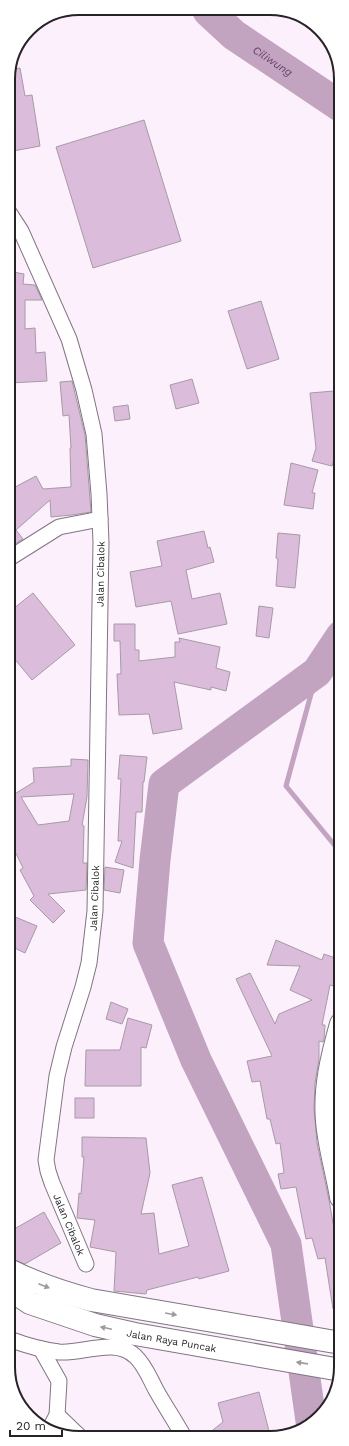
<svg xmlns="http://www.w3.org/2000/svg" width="349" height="1446" font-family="'Work Sans',sans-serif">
  <rect width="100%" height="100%" fill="#fdf0fd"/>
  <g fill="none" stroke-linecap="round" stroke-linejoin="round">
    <path stroke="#c2a4c1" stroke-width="5" d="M317 672 286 786 341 853"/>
    <g stroke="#c2a4c1" stroke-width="31">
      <path id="s1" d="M208 11 234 35 340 106"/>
      <path d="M311 1421 286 1244 196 1060 148 943 155 860 164 784 317 672 341 636"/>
    </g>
  </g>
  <g fill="#dbbddb" stroke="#a69aa6" fill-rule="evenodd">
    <path d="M20 68 25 96 32 95 40 146 8 152V123L12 122 8 102V74L10 70Z"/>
    <path d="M144 120 181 241 93 268 56 147Z"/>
    <path d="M8 271 24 274 23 284 35 285 42 300H25V329L35 328 36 353 45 352 47 381 10 383 8 344Z"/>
    <path d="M261 301 279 359 247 369 228 311Z"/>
    <path d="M192 379 199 403 176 409 170 385Z"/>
    <path d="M72 381 85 435 91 512 72 515 51 517 50 500 16 530 23 539 8 548V494L17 486 36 476 43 489 71 487 70 448H71L69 415 63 416 60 382Z"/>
    <path d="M334 391 339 442 332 466 312 461 316 448 310 393Z"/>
    <path d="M128 405 130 419 115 421 113 407Z"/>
    <path d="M291 463 318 470 312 493H315L313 509 284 505Z"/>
    <path d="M204 531 208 548 210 547 214 562 186 570 192 599 220 593 227 624 178 634 171 601 136 607 130 572 162 566 157 541Z"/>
    <path d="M278 533 300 535 295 588 276 586 278 559 276 558Z"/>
    <path d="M33 593 75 645 32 680 8 651V613Z"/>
    <path d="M259 606 273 608 269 638 256 636Z"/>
    <path d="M114 624H135V650H139V661L175 657V642H180L179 638 220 647 216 668 230 672 226 691 211 687V690L174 682 182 729 153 734 149 714 119 715 117 674H121L120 641H114Z"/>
    <path d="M120 755 147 757 144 782H143L142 812H136L133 868 115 862 122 841H118L121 779H118Z"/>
    <path d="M71 759 88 760 87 797 82 825 84 826 83 863H87L86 890 48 894 65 911 53 923 30 900 34 896 20 870 23 868 8 837V832L16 829 8 817V798L34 782 33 768 71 766ZM74 794 69 821 38 825 21 797Z"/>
    <path d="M105 867 124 870 120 893 104 890Z"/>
    <path d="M8 914 37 926 25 953 8 945Z"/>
    <path d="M276 940 322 960 324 954 341 960V988L330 985 322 1025H325L324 1039 323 1042 319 1041V1059L315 1083 314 1108 317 1143 329 1200 335 1234H334L341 1261V1308L333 1309 325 1258 318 1259 312 1238 306 1239 296 1187 281 1189 278 1174 284 1173 280 1143 276 1144 270 1119H267L260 1081 252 1082 247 1061 272 1056 236 979 250 973 275 1024 279 1014 312 1000 290 990 300 966 267 965Z"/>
    <path d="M111 1002 128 1009 122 1024 106 1019Z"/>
    <path d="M128 1018 152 1025 146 1048 141 1047V1086H85L86 1050H120Z"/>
    <rect x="75" y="1098" width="19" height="20"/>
    <path d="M82 1137 146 1138 150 1173 141 1214 154 1213 159 1254 189 1246 172 1185 202 1177 229 1271 199 1279 198 1277 147 1290 146 1294 114 1291 116 1252 90 1247 95 1220 77 1218 79 1193 81 1194 84 1157H82Z"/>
    <path d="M44 1212 61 1243 25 1264 9 1258V1232Z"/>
    <path d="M259 1392 270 1435 262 1437H204L223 1422 218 1403Z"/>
  </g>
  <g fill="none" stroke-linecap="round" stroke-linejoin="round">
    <g stroke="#807580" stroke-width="17">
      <g id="minor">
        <path id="s2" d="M8 211 21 231 69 339 84 390 94 434 99 494 101 542 95 911 89 963 83 987 64 1047 57 1076 46 1160 48 1171 52 1183 86 1264"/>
        <path d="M8 559 59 527 100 519"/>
        <path d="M9 1339C25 1345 42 1350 59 1352 83 1354 115 1337 135 1356 145 1365 150 1379 156 1390 165 1406 175 1421 184 1437"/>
        <path d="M41 1349 59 1381 57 1415 50 1428"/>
        <path d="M57 1415 80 1437"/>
      </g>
    </g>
    <g stroke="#807580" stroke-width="24">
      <path id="secondary" d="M341 1024C332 1056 324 1088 327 1121 329 1147 337 1172 341 1197"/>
    </g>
    <g stroke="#807580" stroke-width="24">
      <g id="trunk">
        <path d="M9 1270C37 1284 61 1292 91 1300L341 1343"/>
        <path id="s3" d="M9 1289 30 1303 95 1325 135 1334 341 1370"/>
      </g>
    </g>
    <use href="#minor" stroke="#fff" stroke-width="15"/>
    <use href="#secondary" stroke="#fff" stroke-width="22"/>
    <use href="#trunk" stroke="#fff" stroke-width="22"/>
  </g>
  <defs><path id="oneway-solid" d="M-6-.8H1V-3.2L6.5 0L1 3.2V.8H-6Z"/></defs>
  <g fill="#9d9c9d">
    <use href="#oneway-solid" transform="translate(44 1286) rotate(21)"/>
    <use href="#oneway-solid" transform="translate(171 1314) rotate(10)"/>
    <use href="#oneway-solid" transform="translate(106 1328) rotate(-168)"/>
    <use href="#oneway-solid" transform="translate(302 1363) rotate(-172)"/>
  </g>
  <g text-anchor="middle" stroke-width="3.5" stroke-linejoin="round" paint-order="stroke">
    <g font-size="10" fill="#262226" stroke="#fff">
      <text transform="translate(100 574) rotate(-89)" y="4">Jalan Cibalok</text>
      <text transform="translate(94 898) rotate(-88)" y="4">Jalan Cibalok</text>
      <text dy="4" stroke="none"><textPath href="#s2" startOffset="1041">Jalan Cibalok</textPath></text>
      <text dy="4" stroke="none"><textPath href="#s3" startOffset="172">Jalan Raya Puncak</textPath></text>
    </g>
    <g font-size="11" font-style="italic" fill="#69406a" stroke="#fff">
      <text dy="4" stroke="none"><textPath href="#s1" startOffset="82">Ciliwung</textPath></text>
    </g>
  </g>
  <path d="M0 0H349V1446H0ZM79 15H270A64 64 0 0 1 334 79V1367A64 64 0 0 1 270 1431H79A64 64 0 0 1 15 1367V79A64 64 0 0 1 79 15Z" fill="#fff" fill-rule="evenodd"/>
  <path fill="none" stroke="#262226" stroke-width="2" d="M79 15H270A64 64 0 0 1 334 79V1367A64 64 0 0 1 270 1431H79A64 64 0 0 1 15 1367V79A64 64 0 0 1 79 15Z"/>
  <path d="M10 1430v6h52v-6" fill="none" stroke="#262226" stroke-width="2"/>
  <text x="16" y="1430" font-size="12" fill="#262226" stroke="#ffffff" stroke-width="3" paint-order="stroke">20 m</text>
</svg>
